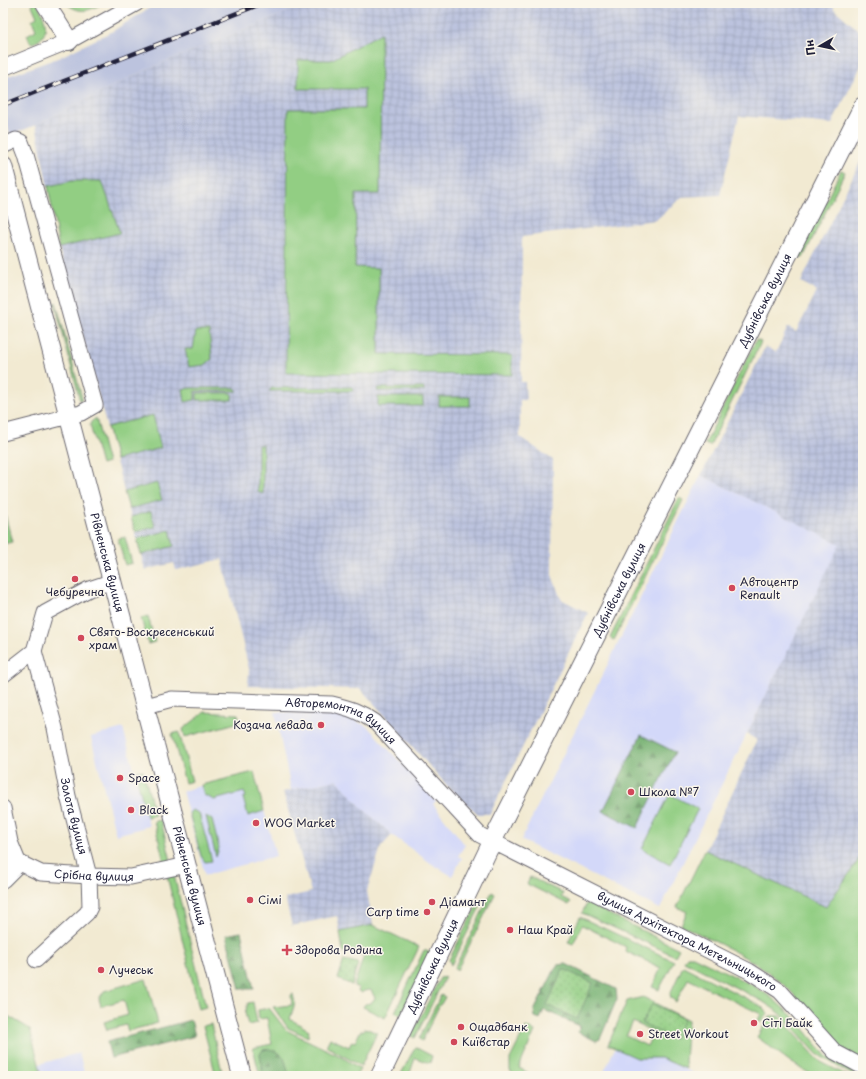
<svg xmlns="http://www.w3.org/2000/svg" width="866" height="1079" font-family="'Playpen Sans',sans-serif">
  <defs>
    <pattern id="industrial-grid" width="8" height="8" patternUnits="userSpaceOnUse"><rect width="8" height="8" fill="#bcc3de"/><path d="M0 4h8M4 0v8" fill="none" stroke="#a1a7bf"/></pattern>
    <pattern id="forest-firs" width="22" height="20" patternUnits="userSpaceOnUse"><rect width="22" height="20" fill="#75b171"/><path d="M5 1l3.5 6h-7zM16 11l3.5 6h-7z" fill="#60905e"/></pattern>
    <pattern id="park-dots" width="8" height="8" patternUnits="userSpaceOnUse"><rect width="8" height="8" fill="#92ce83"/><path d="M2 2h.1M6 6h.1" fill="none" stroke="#7eb172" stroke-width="1.8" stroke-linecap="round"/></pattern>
  </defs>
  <rect width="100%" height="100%" fill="#fbf7ec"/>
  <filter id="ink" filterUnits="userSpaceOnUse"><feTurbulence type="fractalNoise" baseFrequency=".025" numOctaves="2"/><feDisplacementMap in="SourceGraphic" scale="8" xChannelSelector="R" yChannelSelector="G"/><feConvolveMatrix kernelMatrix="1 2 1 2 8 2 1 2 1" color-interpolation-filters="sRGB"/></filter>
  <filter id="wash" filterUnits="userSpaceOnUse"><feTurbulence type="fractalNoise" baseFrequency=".012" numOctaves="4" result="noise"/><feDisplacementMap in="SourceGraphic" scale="16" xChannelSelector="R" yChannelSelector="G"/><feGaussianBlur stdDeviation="0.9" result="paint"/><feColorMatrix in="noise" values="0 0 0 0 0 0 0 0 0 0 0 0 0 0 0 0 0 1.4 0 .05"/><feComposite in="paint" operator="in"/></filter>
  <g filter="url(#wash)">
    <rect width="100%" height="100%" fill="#f2ead2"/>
    <g fill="#d3d8f9">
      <path d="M701 475 841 544 660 909 521 840Z"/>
      <path d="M275 712 344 715 368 727 436 801 433 804 465 845 458 856 462 858 452 876 432 864 392 835 363 809 337 780 291 790Z"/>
      <path d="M123 728 149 826 116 835 91 737Z"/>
      <path d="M254 772 276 856 205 875 182 791Z"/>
      <path d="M615 1048 637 1058H661L700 1076H602Z"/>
      <path d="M79 1053 85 1076H42L39 1064Z"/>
    </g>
    <g fill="url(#industrial-grid)">
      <path d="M309 3H833L834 9 863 34V62L832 124 739 116 720 195 682 197 656 220 522 237 521 382H525L526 400H520V437L553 460 552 575 561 599 588 613 490 814H478L450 789 361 689 248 686 249 669 222 559 176 570 174 563 145 570 59 248 36 125 143 71Z"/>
      <path d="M863 156V849L858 861 826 907 705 850 757 740 747 734 840 544 701 475 765 347 776 352 788 327 796 332 817 291 801 282Z"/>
      <path d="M337 780 363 809 392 835 381 847 367 891 373 925 340 932 337 916 292 926 285 898 311 892 283 792Z"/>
    </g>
    <path fill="#bcc3de" d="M157 3H197L198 5 204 3H309L143 71 36 125 10 135 3 110V78L58 58 113 31Z"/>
    <g fill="#92ce83" stroke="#5a785f" fill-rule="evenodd">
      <path d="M31 3H37C45 17 53 36 33 43L30 42 27 35 36 30 32 20 37 17Z"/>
      <path d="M65 3H103C88 12 80 14 65 3Z"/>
      <path d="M381 33 380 194H356L355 267 379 268V354L512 355V375L286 373 288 109H364V89H298V60H331Z"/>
      <path d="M841 170 845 172 803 258 799 257Z"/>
      <path d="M72 181H102L120 233 59 248 48 186Z"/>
      <path d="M56 302 82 398 80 401 55 303Z"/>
      <path d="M196 331H209L212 359 205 365 189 367 185 349H193Z"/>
      <path d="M756 340 761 342 710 446 705 444Z"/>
      <path d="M353 387V391H269L272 388Z"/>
      <path d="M191 388H235L238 391H195V400L185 402 183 389Z"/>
      <path d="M378 388H424V391H377Z"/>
      <rect x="197" y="393" width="35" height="7"/>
      <rect x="378" y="397" width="45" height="9"/>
      <rect x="439" y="397" width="31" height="9"/>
      <path d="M153 415 161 448 116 460 107 427Z"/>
      <path d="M96 418 108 463 101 465 90 425 91 422Z"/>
      <path d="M258 445H263V494L258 492Z"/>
      <path d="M157 483 162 500 129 509 124 492Z"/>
      <path d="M679 498 683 500 614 640 610 638Z"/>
      <path d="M151 511 155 527 135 532 131 517Z"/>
      <path d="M170 530 174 546 141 555 137 539Z"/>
      <path d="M125 537 132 563 125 565 118 539Z"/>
      <path d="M148 616 155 642 148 644 141 618Z"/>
      <path d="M205 712 238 714 240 722 185 737 183 729Z"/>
      <path d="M179 732 192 781 185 783 172 734Z"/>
      <path d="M143 770 155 815 147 817 135 772Z"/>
      <path d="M254 772 264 811 248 816 243 798 246 797 244 792 214 800 204 795 201 785Z"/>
      <path d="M670 794 698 809 670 864 642 849Z"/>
      <path d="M192 810 199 813 212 861 205 862 201 856 189 813Z"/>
      <path d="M206 816 212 820 219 848 216 857Z"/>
      <path d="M161 820 171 861 164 862 154 821Z"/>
      <path d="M863 849V1060C851 1053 838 1048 829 1039 812 1023 802 1000 784 985 754 958 717 943 681 925L687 912 677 907 705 850 826 907 858 861Z"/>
      <path d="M174 875 206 1007 199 1009 167 876Z"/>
      <path d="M530 877 563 893 561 897 571 902 569 905 527 884Z"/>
      <path d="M492 892 495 894 457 970 454 969Z"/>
      <path d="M478 903 481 905 451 965 449 960Z"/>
      <path d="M587 903 679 949 675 956 582 913Z"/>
      <path d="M580 917 674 961 659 990 652 987 661 968 625 951 626 947 582 925 573 944 568 942Z"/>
      <path d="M373 925 419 947 385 1018 363 1007 365 1004 371 1003 375 998 371 990 364 991 362 993 358 991 359 988 354 986 364 955 343 952 340 932Z"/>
      <path d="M424 950 431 953 401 1015 395 1012Z"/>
      <path d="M687 956H693L754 986 772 998 797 1020 826 1056 860 1076H854L817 1054 780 1013 762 1001 684 961Z"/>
      <path d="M683 966 761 1006 768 1013 761 1022 758 1020 761 1014 688 979 676 1002 671 998 670 994Z"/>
      <path d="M445 977 415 1038 411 1036 440 978Z"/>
      <path d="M146 979 158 1023 128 1031 126 1025 107 1030 104 1022 128 1015 124 1000 101 1006 99 999 104 991Z"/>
      <path d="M293 994 295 1003 290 1019 309 1030 308 1037 288 1028 273 1007 292 1005 291 995Z"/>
      <path d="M441 995 445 997 441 1004H440L422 1041 419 1039Z"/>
      <path d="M643 997 688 1020 685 1061 686 1069 661 1058H637L608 1045 627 1001ZM633 1022 654 1032 647 1046 626 1036Z"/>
      <path d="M253 1002 257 1023 248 1025 245 1013 248 1003Z"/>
      <path d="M269 1008 286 1030 342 1057 360 1069 356 1076H260L253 1048 272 1044 267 1018 259 1019 258 1010Z"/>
      <path d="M3 1013 30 1029 42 1076H3Z"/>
      <path d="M770 1016H779L815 1056 821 1062 848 1076H814L792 1063 757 1037Z"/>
      <path d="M211 1024 223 1076H216L203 1026Z"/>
      <path d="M526 1027 535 1031 519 1068 529 1073 526 1076H516L510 1071V1059Z"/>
      <path d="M365 1028 377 1033 361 1066 326 1046 330 1038 349 1047 352 1041 355 1042 361 1030 363 1031Z"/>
      <path d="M415 1047 432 1056 430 1063 415 1058 409 1076H400Z"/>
    </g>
    <g fill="url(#forest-firs)" stroke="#4c6a56">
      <path d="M641 735 675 752 637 828 603 811Z"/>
      <path d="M241 932 254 989H240L226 935Z"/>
      <path d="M566 964 616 989 617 999 600 1039 596 1041 578 1032 580 1026 544 1010 540 1019 535 1017 534 1011 557 965Z"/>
      <path d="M191 1020 195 1036 111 1058 107 1042Z"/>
      <path d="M269 1049C286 1053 285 1061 289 1076H263L260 1054 263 1050Z"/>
    </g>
    <g fill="url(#park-dots)" stroke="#5a785f">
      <path d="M3 506 12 542 3 544Z"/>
      <path d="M344 960 358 963 352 985 338 979Z"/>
      <path d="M563 969 593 983 577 1019 547 1005Z"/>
      <path d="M652 1004 684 1019 674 1039 642 1023Z"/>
    </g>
  </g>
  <g filter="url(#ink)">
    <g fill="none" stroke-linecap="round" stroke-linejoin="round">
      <g stroke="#6b6870" stroke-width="17">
        <g id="minor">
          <path d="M3 68 69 41 137 3"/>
          <path d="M3 146 16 140 21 142 26 155 95 405 81 413 3 433"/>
          <path id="s1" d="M34 651 55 728 68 796 89 876 90 907 87 913 36 960"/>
          <path d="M3 675 34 651 45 613 89 589 113 581"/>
          <path id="s2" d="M146 706 172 699 332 704C349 708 361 712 375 722L480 835 749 971 780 991 835 1052 863 1067"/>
          <path d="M3 808 10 842 19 864 3 880"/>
          <path id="s3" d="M3 855 41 873 89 876 131 877 187 865"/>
        </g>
      </g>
      <g stroke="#6b6870" stroke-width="20">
        <g id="major">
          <path d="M45 3 69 41"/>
          <path id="s4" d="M3 166 242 1076"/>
          <path id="s5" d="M380 1076 492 842 863 106"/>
        </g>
      </g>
      <use href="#minor" stroke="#fff" stroke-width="15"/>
      <use href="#major" stroke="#fff" stroke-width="18"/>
      <g stroke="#22223b" stroke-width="4.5">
        <path id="rail" d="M3 105 263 3"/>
      </g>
      <use href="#rail" stroke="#fbf7ec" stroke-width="3" stroke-dasharray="9" stroke-linecap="butt"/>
    </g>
  </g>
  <g fill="#d1495b" stroke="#fbf7ec" stroke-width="1.5">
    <circle cx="75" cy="579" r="4"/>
    <circle cx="732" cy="588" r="4"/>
    <circle cx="81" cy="638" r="4"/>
    <circle cx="321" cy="725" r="4"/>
    <circle cx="120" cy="778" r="4"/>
    <circle cx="631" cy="792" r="4"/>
    <circle cx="131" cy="810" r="4"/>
    <circle cx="256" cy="823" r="4"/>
    <circle cx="250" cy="900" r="4"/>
    <circle cx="432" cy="902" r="4"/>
    <circle cx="427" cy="912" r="4"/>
    <circle cx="510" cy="930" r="4"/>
    <path d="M285 944h4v4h4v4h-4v4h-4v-4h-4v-4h4z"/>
    <circle cx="101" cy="970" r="4"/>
    <circle cx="754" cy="1023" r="4"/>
    <circle cx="461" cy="1027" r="4"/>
    <circle cx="640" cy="1034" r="4"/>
    <circle cx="454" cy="1042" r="4"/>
  </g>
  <g text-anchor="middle" stroke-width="3" stroke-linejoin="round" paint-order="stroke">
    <g font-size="11" fill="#22223b" stroke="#fbf7ec">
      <text dy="4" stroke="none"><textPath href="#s5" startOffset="866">Дубнівська вулиця</textPath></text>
      <text dy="4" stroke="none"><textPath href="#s4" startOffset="410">Рівненська вулиця</textPath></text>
      <text dy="4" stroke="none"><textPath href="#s5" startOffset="542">Дубнівська вулиця</textPath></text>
      <text dy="4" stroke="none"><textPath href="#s2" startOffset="201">Авторемонтна вулиця</textPath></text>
      <text dy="4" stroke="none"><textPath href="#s1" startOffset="170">Золота вулиця</textPath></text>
      <text dy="4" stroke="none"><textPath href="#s3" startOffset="95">Срібна вулиця</textPath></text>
      <text dy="4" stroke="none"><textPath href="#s4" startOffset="734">Рівненська вулиця</textPath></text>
      <text dy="4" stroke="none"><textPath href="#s2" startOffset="621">вулиця Архітектора Метельницького</textPath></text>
      <text dy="4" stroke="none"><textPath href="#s5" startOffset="122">Дубнівська вулиця</textPath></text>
    </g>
    <g font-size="11" fill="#22223b" stroke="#fbf7ec" text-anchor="start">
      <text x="740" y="586">Автоцентр<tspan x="740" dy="13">Renault</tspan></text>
      <text x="75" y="596" text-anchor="middle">Чебуречна</text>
      <text x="89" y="636">Свято-Воскресенський<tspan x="89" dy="13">храм</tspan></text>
      <text x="313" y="729" text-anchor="end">Козача левада</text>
      <text x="128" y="782">Space</text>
      <text x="639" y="796">Школа №7</text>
      <text x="139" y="814">Black</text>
      <text x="264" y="827">WOG Market</text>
      <text x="258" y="904">Сімі</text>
      <text x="440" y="906">Діамант</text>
      <text x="419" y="916" text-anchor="end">Carp time</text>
      <text x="518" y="934">Наш Край</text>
      <text x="295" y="954">Здорова Родина</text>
      <text x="109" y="974">Лучеськ</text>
      <text x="762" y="1027">Сіті Байк</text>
      <text x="469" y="1031">Ощадбанк</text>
      <text x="648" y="1038">Street Workout</text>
      <text x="462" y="1046">Київстар</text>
    </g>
  </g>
  <rect width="866" height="1079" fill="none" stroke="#fbf7ec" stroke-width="16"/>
  <g transform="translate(820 46) rotate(261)" stroke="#fbf7ec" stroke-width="3" paint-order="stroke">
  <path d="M0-3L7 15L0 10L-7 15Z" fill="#22223b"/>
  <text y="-6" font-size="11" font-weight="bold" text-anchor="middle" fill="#22223b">Пн</text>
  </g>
</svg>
